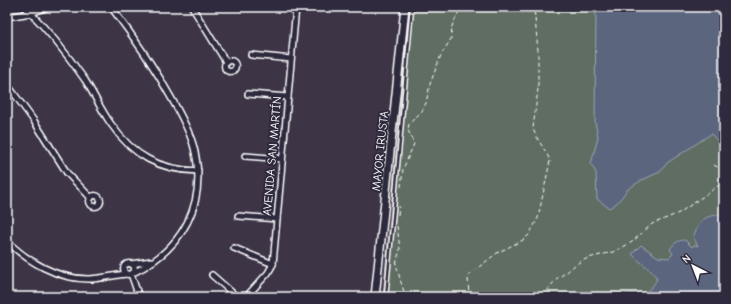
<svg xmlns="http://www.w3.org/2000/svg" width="731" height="304" font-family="'Comic Neue',sans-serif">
  <rect width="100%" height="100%" fill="#3d3446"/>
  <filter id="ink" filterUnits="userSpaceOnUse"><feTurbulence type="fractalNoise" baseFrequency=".025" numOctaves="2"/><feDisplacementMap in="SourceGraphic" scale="8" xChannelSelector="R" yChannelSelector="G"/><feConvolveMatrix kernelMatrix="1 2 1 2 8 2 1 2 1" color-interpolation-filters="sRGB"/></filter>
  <g filter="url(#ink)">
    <path fill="#606d62" stroke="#b0b6b0" d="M409 7H724V297H383Z"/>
    <g fill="#5b657e" stroke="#9da3b2">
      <path d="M596 7H724V148L711 134 667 163 660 172 642 180 628 189 617 203 609 208 597 199 596 173 591 164 598 137 595 122Z"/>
      <path d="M719 215 724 216V297H620C628 293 632 294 640 294 647 294 654 285 657 279 653 270 640 263 632 254L641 245 658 257 669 258 673 254 670 249C674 243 678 240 685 240L692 247 694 245 698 246 693 237C700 223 701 216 719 215Z"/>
    </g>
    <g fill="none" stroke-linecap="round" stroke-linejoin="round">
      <g stroke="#fff" stroke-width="5.5">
        <path id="service" d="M386 297 412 7"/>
      </g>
      <g stroke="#fff" stroke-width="8">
        <g id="minor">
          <path d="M25 7C47 29 67 54 85 80 94 94 101 110 111 124 133 156 159 170 198 171"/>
          <path d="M111 7C134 37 155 68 173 101 181 116 190 131 194 148 208 203 183 249 133 273"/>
          <path d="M192 7 226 62"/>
          <path d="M7 17 31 13 48 7"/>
          <path d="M251 55 291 59"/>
          <circle cx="230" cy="66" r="5.5"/>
          <path d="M7 84 34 121 67 173 91 198"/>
          <path d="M248 94 288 97"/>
          <path d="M245 156 282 159"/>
          <circle cx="95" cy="201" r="5.5"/>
          <path d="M238 216 277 219"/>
          <path d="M7 241C28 262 58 279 88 279 101 279 114 275 128 274"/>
          <path d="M234 248 273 264"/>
          <circle cx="129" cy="269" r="5.5"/>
          <path d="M131 264 151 261"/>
          <path d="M131 274 139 297"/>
          <path d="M212 275 237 297"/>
          <path d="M246 297 268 273 273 264 296 7"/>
        </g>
      </g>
      <g stroke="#fff" stroke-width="10">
        <path id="secondary" d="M375 297 405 7"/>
      </g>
      <g stroke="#fff" stroke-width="1" stroke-dasharray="4 3" stroke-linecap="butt">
        <path d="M714 165 719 168 724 173"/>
        <path d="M401 187 403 169 414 144 408 130 409 124 422 111 426 103 430 84 441 55 451 39 452 26 461 7"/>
        <path d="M398 215 399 206"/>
        <path d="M397 226 400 249 396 264 402 286 406 297"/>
        <path d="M469 297 468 277 470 274 497 253 523 240 529 235 538 218 550 161C546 149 536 140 533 128L538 89V51L534 7"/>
        <path d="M543 297 556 279 567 272 576 264 588 258 613 252 623 247 632 242 652 224 679 213 724 182"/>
      </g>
      <use href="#service" stroke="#2f2a3d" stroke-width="2.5"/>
      <use href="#minor" stroke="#2f2a3d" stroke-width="5"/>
      <use href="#secondary" stroke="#2f2a3d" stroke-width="7"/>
    </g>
  </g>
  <g text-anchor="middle" stroke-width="4" stroke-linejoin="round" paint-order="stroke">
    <g font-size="12" fill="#fff" stroke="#2f2a3d">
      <text transform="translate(380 151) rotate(-84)" y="4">MAYOR IRUSTA</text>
      <text transform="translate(272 156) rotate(-85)" y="4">AVENIDA SAN MARTÍN</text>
    </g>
  </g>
  <rect width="731" height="304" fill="none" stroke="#2f2a3d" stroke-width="24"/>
  <rect x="12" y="12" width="707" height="280" fill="none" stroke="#fff" stroke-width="1.5" filter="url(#ink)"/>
  <g transform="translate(693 266) rotate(318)" stroke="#2f2a3d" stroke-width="3" paint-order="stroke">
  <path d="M0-3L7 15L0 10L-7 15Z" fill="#ffffff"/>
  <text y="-6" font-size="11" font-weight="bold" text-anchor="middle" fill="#ffffff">N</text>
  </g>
</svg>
